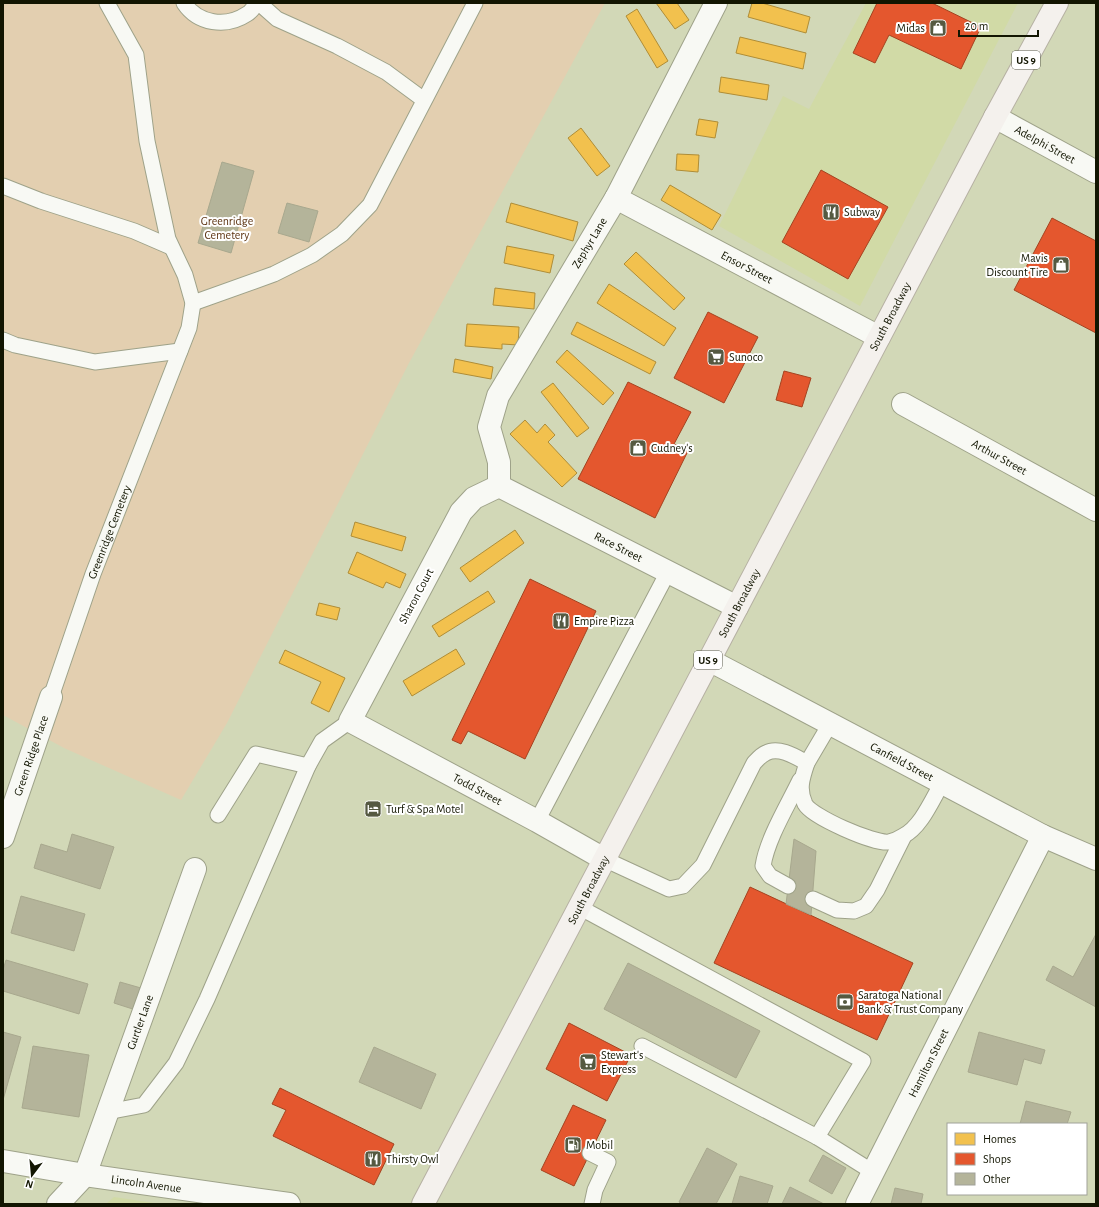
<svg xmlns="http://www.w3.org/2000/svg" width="1099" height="1207" font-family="'Alegreya Sans',sans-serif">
  <rect width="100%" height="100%" fill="#d2d8b7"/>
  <g fill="#d1daa6">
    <path d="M866 3H1018L860 306 719 226 783 96 809 109Z"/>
    <path d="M114 1197 161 1204H106Z"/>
  </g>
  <path fill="#e3cfb0" d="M3 3H605L409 363 227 723 181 800 64 748 3 715Z"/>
  <g fill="#f2c14e" stroke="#af8d37">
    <path d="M656 3H677L689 20 675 29Z"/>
    <path d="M752 3H762L810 17 806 33 748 17Z"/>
    <path d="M637 9 668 61 657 68 626 16Z"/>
    <path d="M740 37 806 53 803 69 736 53Z"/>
    <path d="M721 77 769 85 767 100 719 92Z"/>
    <path d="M699 119 718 122 715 138 696 135Z"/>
    <path d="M581 128 610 166 597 176 568 138Z"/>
    <path d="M677 154 699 155 698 172 676 170Z"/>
    <path d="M670 185 721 215 712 230 661 200Z"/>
    <path d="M511 203 578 222 573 241 506 222Z"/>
    <path d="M507 246 554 255 550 273 504 263Z"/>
    <path d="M636 252 685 298 674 310 624 264Z"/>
    <path d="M609 284 676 328 664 346 597 303Z"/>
    <path d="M495 288 535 293 534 309 493 305Z"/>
    <path d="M577 322 656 362 650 374 571 334Z"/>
    <path d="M467 324 519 327 518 345 502 344V349L465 346Z"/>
    <path d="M567 350 614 393 603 405 556 362Z"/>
    <path d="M455 359 493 367 491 379 453 372Z"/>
    <path d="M553 383 589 428 577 437 541 392Z"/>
    <path d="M525 420 537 433 545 424 555 435 548 442 577 473 562 487 510 434Z"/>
    <path d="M355 522 406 537 402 551 351 536Z"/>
    <path d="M515 530 524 543 470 582 460 568Z"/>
    <path d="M357 552 406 574 400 588 386 582 383 588 348 573Z"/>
    <path d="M488 591 495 602 439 637 432 626Z"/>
    <path d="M319 603 340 608 337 620 316 615Z"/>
    <path d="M456 649 465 664 412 696 403 681Z"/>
    <path d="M285 650 345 678 329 712 311 703 321 682 279 663Z"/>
  </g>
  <g fill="#e4572e" stroke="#a54320">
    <path d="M877 3H932L981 27 961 69 889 35 875 63 853 53Z"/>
    <path d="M821 170 888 207 848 279 782 242Z"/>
    <path d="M1052 218 1096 241V333L1014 290Z"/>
    <path d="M708 312 758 337 724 403 674 378Z"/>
    <path d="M784 371 811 378 802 407 776 400Z"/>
    <path d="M628 382 691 412 674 444 688 451 655 518 578 479Z"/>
    <path d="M530 579 596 611 525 759 468 731 461 744 452 740Z"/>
    <path d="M750 887 913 963 877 1040 714 963Z"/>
    <path d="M569 1023 631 1055 607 1101 546 1069Z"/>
    <path d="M280 1088 394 1144 374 1185 273 1136 286 1110 272 1104Z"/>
    <path d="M573 1105 606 1120 574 1186 541 1170Z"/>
  </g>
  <g fill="#b4b49a" stroke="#a8a88e">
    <path d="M222 162 254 171 231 253 198 243Z"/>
    <path d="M287 203 318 211 309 242 278 233Z"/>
    <path d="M72 834 114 847 100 889 34 868 41 844 67 852Z"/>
    <path d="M794 839 816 851 811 915 786 904Z"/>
    <path d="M21 896 85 914 74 951 11 933Z"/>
    <path d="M1096 934V1007L1046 980 1053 966 1073 977Z"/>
    <path d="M6 960 88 984 79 1014 3 991V970Z"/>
    <path d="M628 963 760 1031 736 1078 604 1009Z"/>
    <path d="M120 982 148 990 142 1012 114 1003Z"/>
    <path d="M3 1032 21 1037 3 1100Z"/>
    <path d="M979 1032 1045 1050 1041 1064 1024 1059 1017 1085 968 1072Z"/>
    <path d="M33 1046 89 1055 79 1117 22 1108Z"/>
    <path d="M374 1047 436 1074 421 1109 359 1082Z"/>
    <path d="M1026 1101 1071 1112 1067 1124H1020Z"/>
    <path d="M707 1148 737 1164 716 1204H682L679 1202Z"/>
    <path d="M823 1155 846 1168 832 1194 809 1181Z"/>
    <path d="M740 1176 773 1186 767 1204H732Z"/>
    <path d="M790 1187 824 1204H782Z"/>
    <path d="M895 1188 923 1194 921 1204H891Z"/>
  </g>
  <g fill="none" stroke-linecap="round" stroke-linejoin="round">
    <g stroke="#9ea289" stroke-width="17">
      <g id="service">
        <path d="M184 3C198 24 226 28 247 14 251 12 254 7 257 3"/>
        <path d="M259 3 277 19 337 46 386 72 424 100"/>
        <path d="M3 186 41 201 134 231 171 247"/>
        <path d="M193 303 274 274 312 255 342 234 370 205 475 3"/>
        <path d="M3 340 15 345 95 362 180 351"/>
        <path id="s1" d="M51 697 93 574 189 328 193 303 185 275 168 239 147 141 136 55 107 3"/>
        <path d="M807 763C802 778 798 789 805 804 812 817 874 844 889 842 893 841 900 838 903 836 921 827 932 800 942 783"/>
        <path d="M218 815 256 754 308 766"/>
        <path d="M537 821 668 572"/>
        <path d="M604 859 669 889 683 886 703 865 754 763C757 760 761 755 766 753 779 746 796 757 807 763L830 724"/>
        <path d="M788 886 770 876 763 866C767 839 788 805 800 780"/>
        <path d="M813 899 837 910 854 911 866 906 877 890 904 836"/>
        <path d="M579 907 863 1061 817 1137"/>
        <path d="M642 1046 817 1137 873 1172"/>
        <path d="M107 1112 144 1105 176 1063 207 999 308 766 322 741 350 721"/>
        <path d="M590 1153 608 1162 595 1190 592 1204"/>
      </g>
    </g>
    <g stroke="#9ea289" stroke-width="24">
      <g id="minor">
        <path id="s2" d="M995 117 1096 172"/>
        <path id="s3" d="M616 198 879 337"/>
        <path id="s4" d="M903 404 1096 510"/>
        <path id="s5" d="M499 486 474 498 461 512 350 721 537 821 604 859"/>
        <path id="s6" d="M499 486V462L489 427 498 396 616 198 716 3"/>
        <path id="s7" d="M499 486 737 607"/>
        <path id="s8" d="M709 660 1043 836 1096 859"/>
        <path id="s9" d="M3 837 51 697"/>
        <path id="s10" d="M58 1204 85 1175 195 869"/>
        <path id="s11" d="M857 1204 1043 836"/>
      </g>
    </g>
    <g stroke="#9ea289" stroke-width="24">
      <g id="tertiary">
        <path id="s12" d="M3 1161 85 1175 289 1204"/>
      </g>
    </g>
    <g stroke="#b6b1a3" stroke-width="24">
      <g id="primary">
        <path id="s13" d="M423 1204 995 117 1057 3"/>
      </g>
    </g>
    <use href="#service" stroke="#f8f9f4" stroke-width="15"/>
    <use href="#minor" stroke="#f8f9f4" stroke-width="22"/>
    <use href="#tertiary" stroke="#f8f9f4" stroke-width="22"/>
    <use href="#primary" stroke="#f4f1ed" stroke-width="22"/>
  </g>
  <defs>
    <g id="shop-square" transform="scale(0.9)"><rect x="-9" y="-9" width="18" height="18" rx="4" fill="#555941" stroke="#fff"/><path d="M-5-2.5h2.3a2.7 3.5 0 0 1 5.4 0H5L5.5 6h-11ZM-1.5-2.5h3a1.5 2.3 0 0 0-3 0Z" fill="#fff"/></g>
    <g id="restaurant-square" transform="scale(0.9)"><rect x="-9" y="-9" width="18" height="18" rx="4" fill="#555941" stroke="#fff"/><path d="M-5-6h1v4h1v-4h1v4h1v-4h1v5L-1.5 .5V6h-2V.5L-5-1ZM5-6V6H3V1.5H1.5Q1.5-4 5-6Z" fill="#fff"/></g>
    <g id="supermarket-square" transform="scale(0.9)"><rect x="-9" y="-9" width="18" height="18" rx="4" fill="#555941" stroke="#fff"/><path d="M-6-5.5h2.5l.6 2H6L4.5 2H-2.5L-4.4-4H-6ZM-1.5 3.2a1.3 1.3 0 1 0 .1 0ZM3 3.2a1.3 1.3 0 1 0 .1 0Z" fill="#fff"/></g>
    <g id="hotel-square" transform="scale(0.9)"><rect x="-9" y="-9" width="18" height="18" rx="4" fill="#555941" stroke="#fff"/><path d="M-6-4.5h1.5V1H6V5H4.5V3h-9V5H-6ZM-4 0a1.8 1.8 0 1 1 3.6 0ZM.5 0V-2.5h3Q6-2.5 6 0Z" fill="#fff"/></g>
    <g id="bank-square" transform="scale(0.9)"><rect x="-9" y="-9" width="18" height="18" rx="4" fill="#555941" stroke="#fff"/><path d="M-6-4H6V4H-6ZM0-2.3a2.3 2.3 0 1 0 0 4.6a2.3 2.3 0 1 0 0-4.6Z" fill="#fff"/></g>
    <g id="fuel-square" transform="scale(0.9)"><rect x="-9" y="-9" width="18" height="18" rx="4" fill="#555941" stroke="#fff"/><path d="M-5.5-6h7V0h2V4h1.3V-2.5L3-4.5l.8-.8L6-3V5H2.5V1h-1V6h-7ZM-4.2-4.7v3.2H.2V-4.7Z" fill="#fff"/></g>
  </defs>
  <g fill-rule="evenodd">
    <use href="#shop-square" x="938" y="28"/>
    <use href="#restaurant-square" x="831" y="212"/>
    <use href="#shop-square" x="1061" y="265"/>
    <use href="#supermarket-square" x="716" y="357"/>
    <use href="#shop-square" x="638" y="448"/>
    <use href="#restaurant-square" x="561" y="621"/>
    <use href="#hotel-square" x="373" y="809"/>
    <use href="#bank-square" x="845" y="1002"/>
    <use href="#supermarket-square" x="588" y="1062"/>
    <use href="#fuel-square" x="573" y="1145"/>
    <use href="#restaurant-square" x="373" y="1159"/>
  </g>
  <g text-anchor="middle" stroke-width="4" stroke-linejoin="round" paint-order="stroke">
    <g fill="#fff" stroke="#595b4d" stroke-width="1">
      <rect x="1012" y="51" width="28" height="18" rx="3"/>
      <rect x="694" y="651" width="28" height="18" rx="3"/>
    </g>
    <g font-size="11" font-weight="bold" fill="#121501">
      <text x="1026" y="64">US 9</text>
      <text x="708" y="664">US 9</text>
    </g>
    <g font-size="12" fill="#121501" stroke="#fff" text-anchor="start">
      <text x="925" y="32" text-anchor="end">Midas</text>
      <text x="844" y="216">Subway</text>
      <text x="1048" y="262" text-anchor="end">Mavis<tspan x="1048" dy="14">Discount Tire</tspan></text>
      <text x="729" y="361">Sunoco</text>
      <text x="651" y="452">Cudney's</text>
      <text x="574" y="625">Empire Pizza</text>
      <text x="386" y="813">Turf &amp; Spa Motel</text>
      <text x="858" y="999">Saratoga National<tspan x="858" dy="14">Bank &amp; Trust Company</tspan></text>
      <text x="601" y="1059">Stewart's<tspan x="601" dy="14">Express</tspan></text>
      <text x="586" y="1149">Mobil</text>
      <text x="386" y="1163">Thirsty Owl</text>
    </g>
    <g font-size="12" fill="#121501" stroke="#fff">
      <text dy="4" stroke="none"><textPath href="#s2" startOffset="57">Adelphi Street</textPath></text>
      <text dy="4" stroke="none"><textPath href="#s6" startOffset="271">Zephyr Lane</textPath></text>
      <text dy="4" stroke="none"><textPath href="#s3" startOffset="148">Ensor Street</textPath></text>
      <text dy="4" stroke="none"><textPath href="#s13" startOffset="1003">South Broadway</textPath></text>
      <text dy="4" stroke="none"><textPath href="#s4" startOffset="110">Arthur Street</textPath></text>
      <text dy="4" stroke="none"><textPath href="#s1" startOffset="175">Greenridge Cemetery</textPath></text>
      <text dy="4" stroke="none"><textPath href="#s7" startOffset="134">Race Street</textPath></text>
      <text transform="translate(416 596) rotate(-62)" y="4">Sharon Court</text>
      <text dy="4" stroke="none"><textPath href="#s13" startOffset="679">South Broadway</textPath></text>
      <text dy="4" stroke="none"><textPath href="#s9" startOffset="86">Green Ridge Place</textPath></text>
      <text dy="4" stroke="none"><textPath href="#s8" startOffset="218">Canfield Street</textPath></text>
      <text dy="4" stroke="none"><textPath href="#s5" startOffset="428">Todd Street</textPath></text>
      <text dy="4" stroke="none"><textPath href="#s13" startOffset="355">South Broadway</textPath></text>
      <text dy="4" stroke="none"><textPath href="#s10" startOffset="202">Gurtler Lane</textPath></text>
      <text dy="4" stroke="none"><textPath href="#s11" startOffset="158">Hamilton Street</textPath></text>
      <text dy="4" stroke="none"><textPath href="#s12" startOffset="145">Lincoln Avenue</textPath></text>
    </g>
    <g font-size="12" fill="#5e3514" stroke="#fff">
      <text x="227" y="225">Greenridge<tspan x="227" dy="14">Cemetery</tspan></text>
    </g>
  </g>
  <rect width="1099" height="1207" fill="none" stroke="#121501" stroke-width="8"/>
  <rect x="947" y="1123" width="140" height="72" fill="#ffffff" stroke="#a0a199"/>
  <rect x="955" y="1133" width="20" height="12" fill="#f2c14e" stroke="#a0a199"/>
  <text x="983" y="1143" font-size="12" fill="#121501">Homes</text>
  <rect x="955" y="1153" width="20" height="12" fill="#e4572e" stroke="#a0a199"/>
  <text x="983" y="1163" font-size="12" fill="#121501">Shops</text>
  <rect x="955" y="1173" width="20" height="12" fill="#b4b49a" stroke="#a0a199"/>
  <text x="983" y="1183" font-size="12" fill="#121501">Other</text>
  <g transform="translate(32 1175) rotate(196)" stroke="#ffffff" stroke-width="3" paint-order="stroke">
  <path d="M0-3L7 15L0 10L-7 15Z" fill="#121501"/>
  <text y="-6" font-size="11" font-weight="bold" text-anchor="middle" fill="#121501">N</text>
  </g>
  <path d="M959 30v6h79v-6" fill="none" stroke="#121501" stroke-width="2"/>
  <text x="965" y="30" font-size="12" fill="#121501" stroke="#ffffff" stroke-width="3" paint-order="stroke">20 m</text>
</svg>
